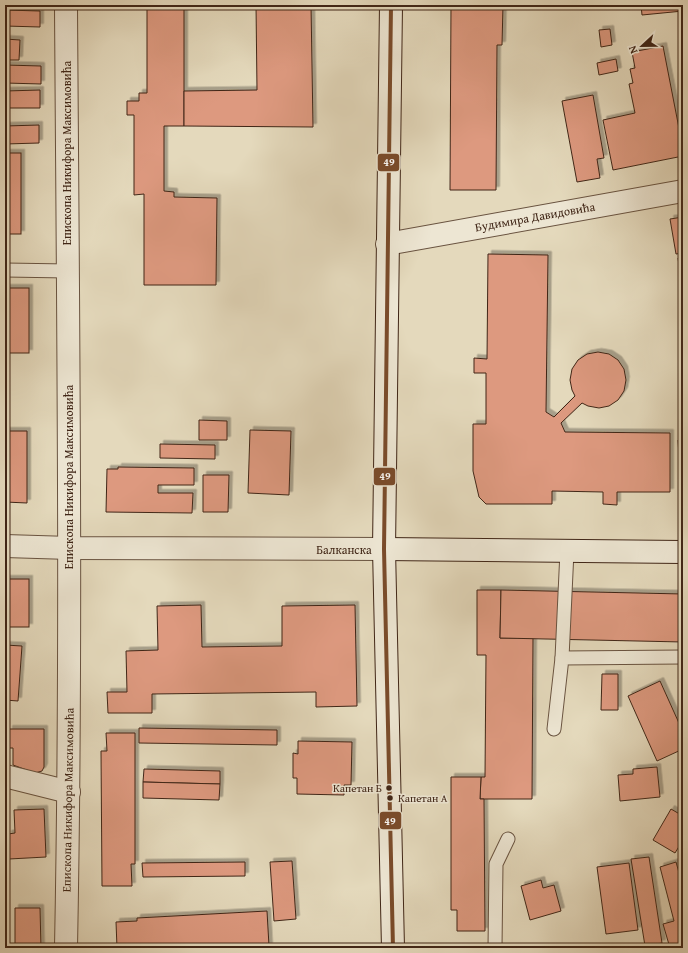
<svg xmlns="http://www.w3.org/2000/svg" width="688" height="953" font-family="'Gentium Book Plus',serif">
  <defs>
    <filter id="shadow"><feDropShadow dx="3.5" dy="-3.5" stdDeviation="0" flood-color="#0004"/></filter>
  </defs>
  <rect width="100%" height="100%" fill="#e4d9bc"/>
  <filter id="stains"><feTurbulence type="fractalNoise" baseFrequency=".005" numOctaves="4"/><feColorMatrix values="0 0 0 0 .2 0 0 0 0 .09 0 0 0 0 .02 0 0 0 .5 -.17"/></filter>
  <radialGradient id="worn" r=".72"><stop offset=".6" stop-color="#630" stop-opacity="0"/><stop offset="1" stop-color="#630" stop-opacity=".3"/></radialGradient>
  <g fill="#dd997f" stroke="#402617" filter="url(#shadow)">
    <path d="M147 5H184V126H164V191L174 192V197L217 198 216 285H144V194L134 195V115H127V101H139V93H147Z"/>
    <path d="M256 5H311L313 127 184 126V91L257 90Z"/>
    <path d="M451 5H503L502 45H497L496 190H450Z"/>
    <path d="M641 5H683V11L642 15Z"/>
    <path d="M5 10 40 11V27L5 26Z"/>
    <path d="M610 29 612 45 601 47 599 30Z"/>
    <path d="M5 39 20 40 19 60H5Z"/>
    <path d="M663 46 683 149V156L613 170 603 120 635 113 629 84 633 83 630 69 635 68 632 52Z"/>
    <path d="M616 59 618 71 599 75 597 63Z"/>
    <path d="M5 65 41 66V84L5 83Z"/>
    <path d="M40 90V108H5V91Z"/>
    <path d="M593 95 604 158 597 159 600 178 577 182 562 101Z"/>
    <path d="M39 125V143L5 144V126Z"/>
    <rect x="5" y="153" width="16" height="81"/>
    <path d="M683 217V253L676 254 670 219Z"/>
    <path d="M488 254 548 255 546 412 554 417 575 396 572 390 570 380 572 369 578 360 587 354 598 352 609 354 618 360 624 369 626 380 624 391 618 400 609 406 599 408 588 406 582 403 561 423 565 432 670 433V492H617V505L603 504V492L552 491V504H486L479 497 473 471V424H486V373H474V358L487 359Z"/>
    <path d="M683 257V272L680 273 678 258Z"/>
    <rect x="5" y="288" width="24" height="65"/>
    <path d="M199 420 227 421V440H199Z"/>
    <path d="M250 430 291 431 289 495 248 493Z"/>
    <path d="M5 431H27V503L5 502Z"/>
    <path d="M678 440H683V502H682Z"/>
    <path d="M160 444 215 445V459L160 458Z"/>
    <path d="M118 467 194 468V485H158V493H193L192 513 106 512 107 469H118Z"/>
    <path d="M203 475H229L228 512H203Z"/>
    <rect x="5" y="579" width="24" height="48"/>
    <path d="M477 590H501L500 638H533L532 799H480L481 777H485L486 655H477Z"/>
    <path d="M501 590 683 594V642L500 638Z"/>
    <path d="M201 605 202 647 282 646V606L355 605 357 706 316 707V692L152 694V713H108L107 692H127L126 651 158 650 157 606Z"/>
    <path d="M5 645 22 646 18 701 5 700Z"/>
    <path d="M602 674H618V710H601Z"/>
    <path d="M660 681 683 732V749L657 761 628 696Z"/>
    <path d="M139 728 277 730V745L139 743Z"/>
    <path d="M9 729H44V767L42 771 35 773 13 765V748H9Z"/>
    <path d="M106 733H135V864H131L132 886H102L101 751H107Z"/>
    <path d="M298 741 352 742 351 785H344V795L297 794V778H293V753L298 754Z"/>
    <path d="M657 767 660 797 620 801 618 775 633 774V769Z"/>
    <path d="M144 769 220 771V784L143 782Z"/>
    <path d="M451 777H481L480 799H484L485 931H457V910H451Z"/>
    <path d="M143 782 220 784 219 800 143 798Z"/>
    <path d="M44 809 46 857 9 859 8 834 15 833 14 810Z"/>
    <path d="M671 809 683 816V840L675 853 653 840Z"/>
    <path d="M649 857 662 943 645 946 631 859Z"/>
    <path d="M292 861 296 919 274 921 270 862Z"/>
    <path d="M245 862V876L143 877 142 863Z"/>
    <path d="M676 862 683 887V948H670L663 924 674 921 660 867Z"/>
    <path d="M629 863 638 930 606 934 597 867Z"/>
    <path d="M541 880 543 888 554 885 561 911 530 920 521 886Z"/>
    <path d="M15 908H40L41 948H15Z"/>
    <path d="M267 911 269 946 225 948H117L116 922 137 921V918Z"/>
  </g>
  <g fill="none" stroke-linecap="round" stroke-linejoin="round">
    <g stroke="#695340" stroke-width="15">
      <g id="lane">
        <path d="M5 270 68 271"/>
        <path d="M562 658 567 551"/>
        <path d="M554 729 562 658 683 657"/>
        <path d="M495 948 496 864 508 839"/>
      </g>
    </g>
    <g stroke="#695340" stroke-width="24">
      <g id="street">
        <path d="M387 244 683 191"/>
        <path d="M5 546 70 548 384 549"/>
        <path d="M5 776 69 792"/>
        <path d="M66 948C72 634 68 319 66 5"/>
      </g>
    </g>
    <g stroke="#402617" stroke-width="24">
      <g id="secondary">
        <path d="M391 5 384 549 393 948"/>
        <path d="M384 549 683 552"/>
      </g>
    </g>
    <use href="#lane" stroke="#ede6d3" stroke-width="13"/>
    <use href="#street" stroke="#ede6d3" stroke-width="22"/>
    <use href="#secondary" stroke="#ede6d3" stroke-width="22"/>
    <g stroke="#ede6d3" stroke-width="7">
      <path id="bus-1" d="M391 5 384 549 393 948"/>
    </g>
    <use href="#bus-1" stroke="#7a4b2a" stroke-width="4"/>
  </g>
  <g fill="#402617" stroke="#ede6d3" stroke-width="1.5">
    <circle cx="389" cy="788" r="3.5"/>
    <circle cx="390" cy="798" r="3.5"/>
  </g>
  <g text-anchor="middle" stroke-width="3" stroke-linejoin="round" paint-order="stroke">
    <g font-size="11" fill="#402617" stroke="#ede6d3" text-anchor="end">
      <text x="382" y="792">Капетан Б</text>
      <text x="398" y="802" text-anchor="start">Капетан А</text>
    </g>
    <g font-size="12" fill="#402617" stroke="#ede6d3">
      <text transform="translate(67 153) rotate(-90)" y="4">Епископа Никифора Максимовића</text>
      <text transform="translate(535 217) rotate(-10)" y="4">Будимира Давидовића</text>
      <text transform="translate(69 477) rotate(-90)" y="4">Епископа Никифора Максимовића</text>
      <text x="344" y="554">Балканска</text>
      <text transform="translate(68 800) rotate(-89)" y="4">Епископа Никифора Максимовића</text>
    </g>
  </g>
  <g stroke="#ede6d3" stroke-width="1.5">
    <rect x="377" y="153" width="23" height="19" rx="4" fill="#7a4b2a"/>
    <rect x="373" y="467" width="23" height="19" rx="4" fill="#7a4b2a"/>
    <rect x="379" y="811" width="23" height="19" rx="4" fill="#7a4b2a"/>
  </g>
  <g font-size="11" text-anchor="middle" font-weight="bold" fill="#fff">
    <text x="389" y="166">49</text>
    <text x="385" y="480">49</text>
    <text x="390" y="825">49</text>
  </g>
  <rect width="688" height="953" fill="none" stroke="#e4d9bc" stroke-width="20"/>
  <rect x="6" y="6" width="676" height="941" fill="none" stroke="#402617" stroke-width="2"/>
  <rect x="10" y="10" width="668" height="933" fill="none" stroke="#402617"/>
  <g transform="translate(642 46) rotate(248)" stroke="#ede6d3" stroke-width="3" paint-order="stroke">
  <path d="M0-3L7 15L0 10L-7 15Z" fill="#402617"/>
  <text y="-6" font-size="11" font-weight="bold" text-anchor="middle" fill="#402617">N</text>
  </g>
  <rect width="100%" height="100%" filter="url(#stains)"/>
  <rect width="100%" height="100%" fill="url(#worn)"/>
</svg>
